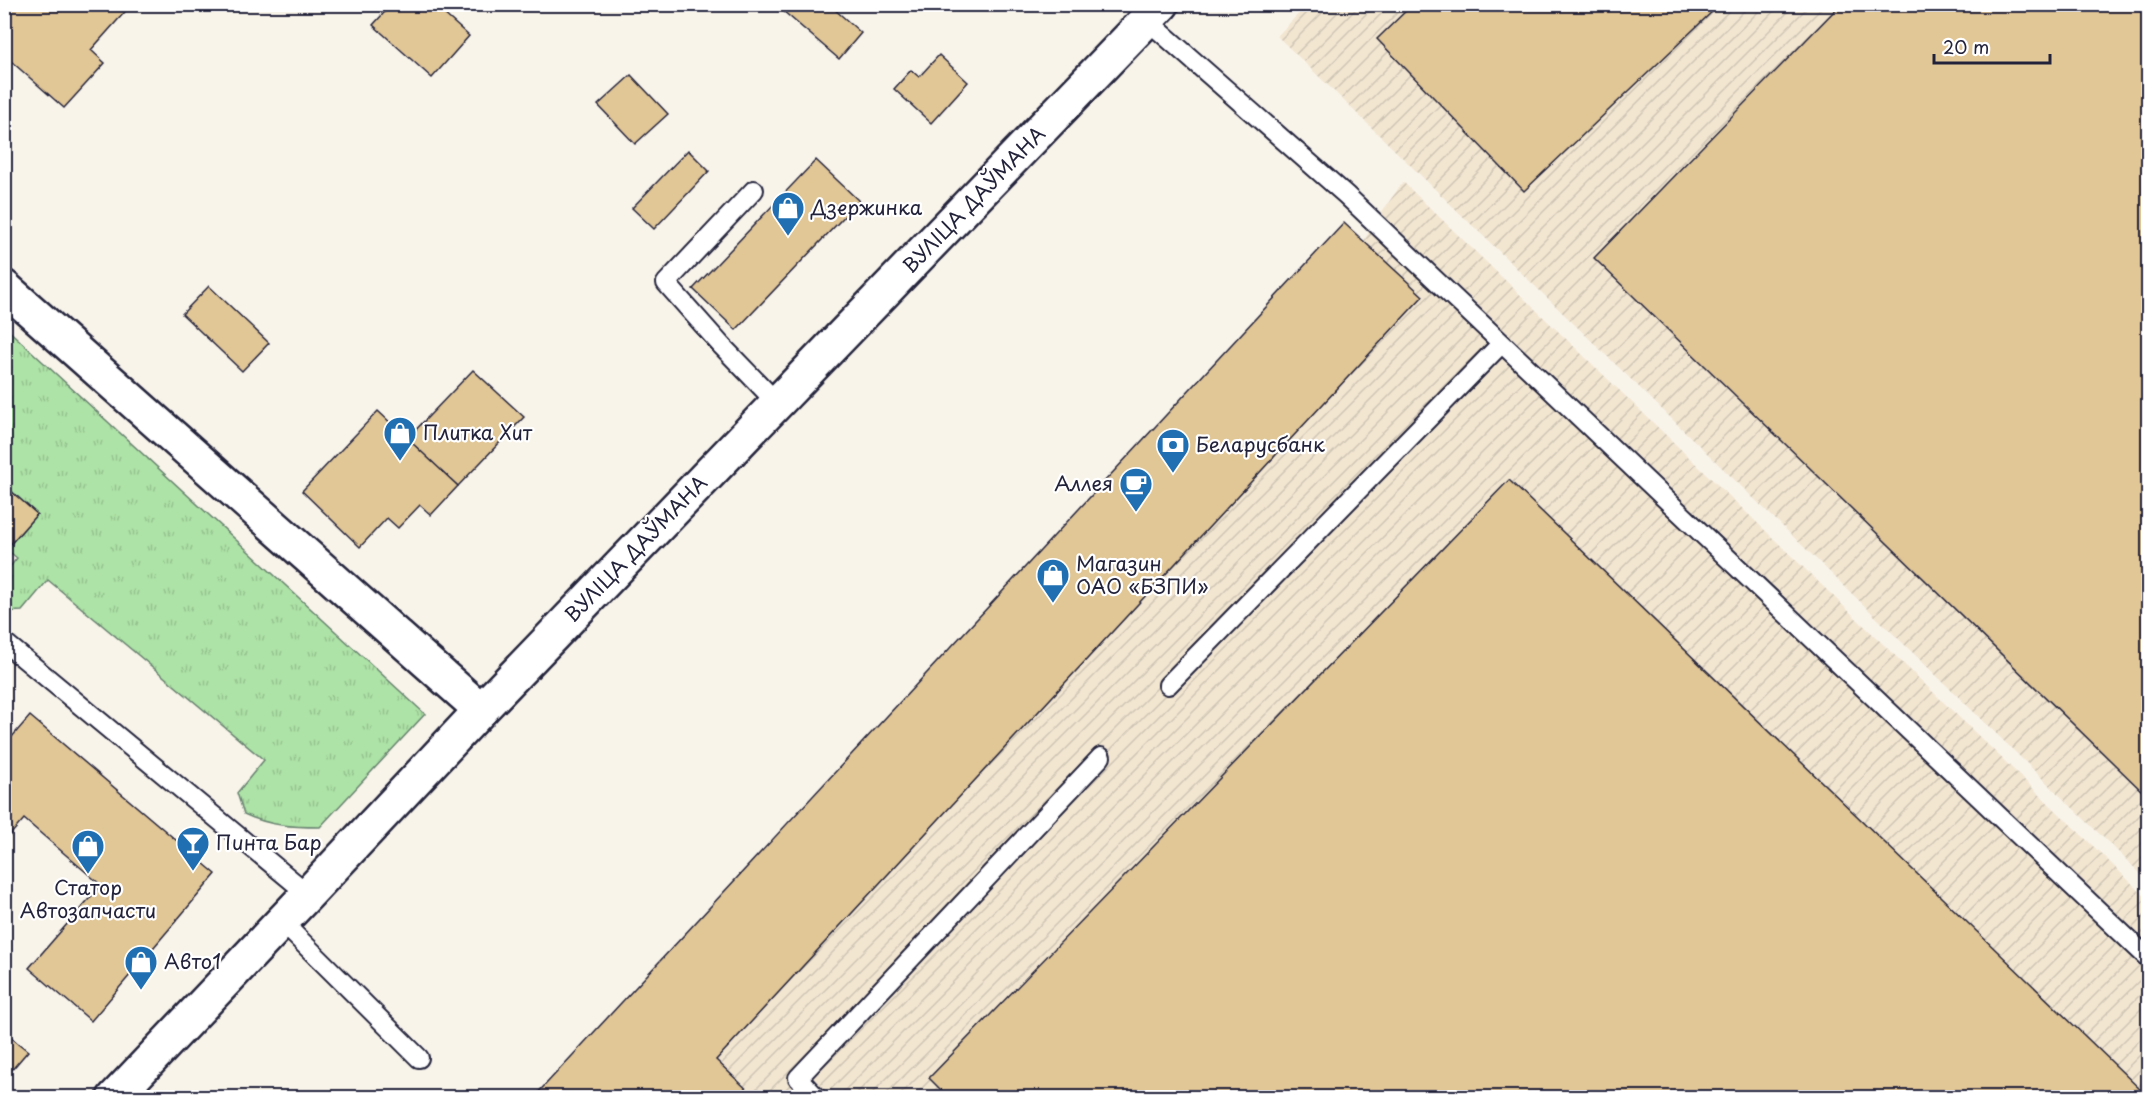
<svg xmlns="http://www.w3.org/2000/svg" width="2153" height="1102" font-family="'Playpen Sans',sans-serif">
  <defs>
    <pattern id="industrial-furrows" width="10" height="10" patternUnits="userSpaceOnUse" patternTransform="scale(1.5)"><rect width="10" height="10" fill="#f2e6d1"/><path d="M-1 1l2-2M0 10L10 0M9 11l2-2" fill="none" stroke="#cfc5b4"/></pattern>
    <pattern id="grass-tufts" width="24" height="20" patternUnits="userSpaceOnUse" patternTransform="scale(1.5)"><rect width="24" height="20" fill="#ade3a6"/><path d="M3 7l-1-3M5 7V3M7 7l1-3M15 17l-1-3M17 17v-4M19 17l1-3" fill="none" stroke="#95c290"/></pattern>
  </defs>
  <rect width="100%" height="100%" fill="#f9f4ea"/>
  <filter id="ink" filterUnits="userSpaceOnUse"><feTurbulence type="fractalNoise" baseFrequency=".0167" numOctaves="2"/><feDisplacementMap in="SourceGraphic" scale="12" xChannelSelector="R" yChannelSelector="G"/><feConvolveMatrix kernelMatrix="1 2 1 2 8 2 1 2 1" color-interpolation-filters="sRGB"/></filter>
  <g filter="url(#ink)">
    <g fill="url(#industrial-furrows)">
      <path d="M1308 4 2148 5V881L1277 36Z"/>
      <path d="M1403 182 2148 899V1097L533 1098 1344 223 1364 241 1374 223Z"/>
    </g>
    <path fill="url(#grass-tufts)" stroke="#688270" stroke-width="1.5" d="M5 327 425 714 320 827C293 827 269 826 244 814L237 793 264 760 48 580 22 611 5 612V573L17 558 6 549 37 514 5 485Z"/>
    <g fill="#e1c696" stroke="#22223b" stroke-width="1.5">
      <path d="M13 4 31 5 132 4 91 50 105 63 64 108 4 55V14Z"/>
      <path d="M392 4H433L469 36 432 78 373 25Z"/>
      <path d="M775 4H834L832 7 861 33 839 59Z"/>
      <path d="M1413 4H1710L1715 9 1524 191 1377 39Z"/>
      <path d="M1841 4H2148V797L1594 258Z"/>
      <path d="M939 55 968 82 931 123 894 89 911 70 919 77Z"/>
      <path d="M631 75 668 114 635 144 598 105Z"/>
      <path d="M688 150 709 171 654 229 632 208Z"/>
      <path d="M816 160 859 201 736 330 693 289Z"/>
      <path d="M1344 223 1423 296 716 1060 756 1098H533Z"/>
      <path d="M209 286 269 343 242 371 182 314Z"/>
      <path d="M473 370 524 417 458 486 407 439Z"/>
      <path d="M378 411 458 486 431 515 420 505 398 528 387 518 360 547 302 491Z"/>
      <path d="M1509 480 2144 1093 2140 1098H949L929 1078Z"/>
      <path d="M4 485 37 514 6 549 4 548Z"/>
      <path d="M30 716 216 874 91 1021 29 968 101 885 24 819 4 842V746Z"/>
      <path d="M4 1032 28 1051 4 1079Z"/>
    </g>
    <g fill="none" stroke-linecap="round" stroke-linejoin="round">
      <g stroke="#22223b" stroke-width="22">
        <g id="lane">
          <path d="M1147 20 1346 195 2148 958"/>
          <path d="M754 190 666 283 721 345 778 404"/>
          <path d="M4 642 308 894"/>
          <path d="M1168 685 1501 344"/>
          <path d="M282 922 419 1058"/>
          <path d="M817 1098 798 1078 1101 757"/>
        </g>
      </g>
      <g stroke="#22223b" stroke-width="38">
        <g id="street">
          <path d="M4 287 481 710"/>
          <path d="M114 1098 308 894 481 710 1162 4"/>
        </g>
      </g>
      <use href="#lane" stroke="#fff" stroke-width="18"/>
      <use href="#street" stroke="#fff" stroke-width="33"/>
    </g>
  </g>
  <defs>
    <g id="shop-pin" transform="scale(1.725)"><path d="M0 17L-7.5 6A9.5 9.5 0 1 1 7.5 6Z" fill="#1f6fb2" stroke="#fff"/><path d="M-5-2.5h2.3a2.7 3.5 0 0 1 5.4 0H5L5.5 6h-11ZM-1.5-2.5h3a1.5 2.3 0 0 0-3 0Z" fill="#fff"/></g>
    <g id="bank-pin" transform="scale(1.725)"><path d="M0 17L-7.5 6A9.5 9.5 0 1 1 7.5 6Z" fill="#1f6fb2" stroke="#fff"/><path d="M-6-4H6V4H-6ZM0-2.3a2.3 2.3 0 1 0 0 4.6a2.3 2.3 0 1 0 0-4.6Z" fill="#fff"/></g>
    <g id="cafe-pin" transform="scale(1.725)"><path d="M0 17L-7.5 6A9.5 9.5 0 1 1 7.5 6Z" fill="#1f6fb2" stroke="#fff"/><path d="M-5.5-4.5H6V0H3Q3 3.5 0 3.5H-2.5Q-5.5 3.5-5.5 0ZM3-3.2v2h1.7v-2ZM-6 4.5H4V6H-6Z" fill="#fff"/></g>
    <g id="bar-pin" transform="scale(1.725)"><path d="M0 17L-7.5 6A9.5 9.5 0 1 1 7.5 6Z" fill="#1f6fb2" stroke="#fff"/><path d="M-6-5H6L.8 .8V4.5H3.5V6h-7V4.5H-.8V.8Z" fill="#fff"/></g>
  </defs>
  <g fill-rule="evenodd">
    <use href="#shop-pin" x="788" y="208"/>
    <use href="#shop-pin" x="400" y="433"/>
    <use href="#bank-pin" x="1173" y="445"/>
    <use href="#cafe-pin" x="1136" y="484"/>
    <use href="#shop-pin" x="1053" y="575"/>
    <use href="#bar-pin" x="193" y="843"/>
    <use href="#shop-pin" x="88" y="846"/>
    <use href="#shop-pin" x="141" y="962"/>
  </g>
  <g text-anchor="middle" stroke-width="4.5" stroke-linejoin="round" paint-order="stroke">
    <g font-size="20" fill="#22223b" stroke="#fff">
      <text transform="translate(974 200) rotate(-46)" y="7">ВУЛІЦА ДАЎМАНА</text>
      <text transform="translate(636 549) rotate(-46)" y="7">ВУЛІЦА ДАЎМАНА</text>
    </g>
    <g font-size="20" fill="#22223b" stroke="#fff" text-anchor="start">
      <text x="811" y="215">Дзержинка</text>
      <text x="423" y="440">Плитка Хит</text>
      <text x="1196" y="452">Беларусбанк</text>
      <text x="1113" y="491" text-anchor="end">Аллея</text>
      <text x="1076" y="571">Магазин<tspan x="1076" dy="23">ОАО «БЗПИ»</tspan></text>
      <text x="216" y="850">Пинта Бар</text>
      <text x="88" y="895" text-anchor="middle">Статор<tspan x="88" dy="23">Автозапчасти</tspan></text>
      <text x="164" y="969">Авто1</text>
    </g>
  </g>
  <rect width="2153" height="1102" fill="none" stroke="#fff" stroke-width="24"/>
  <rect x="12" y="12" width="2129" height="1078" fill="none" stroke="#22223b" stroke-width="2" filter="url(#ink)"/>
  <path d="M1934 54v9h116v-9" fill="none" stroke="#22223b" stroke-width="3"/>
  <text x="1943" y="54" font-size="18" fill="#22223b" stroke="#ffffff" stroke-width="4.5" paint-order="stroke">20 m</text>
</svg>
